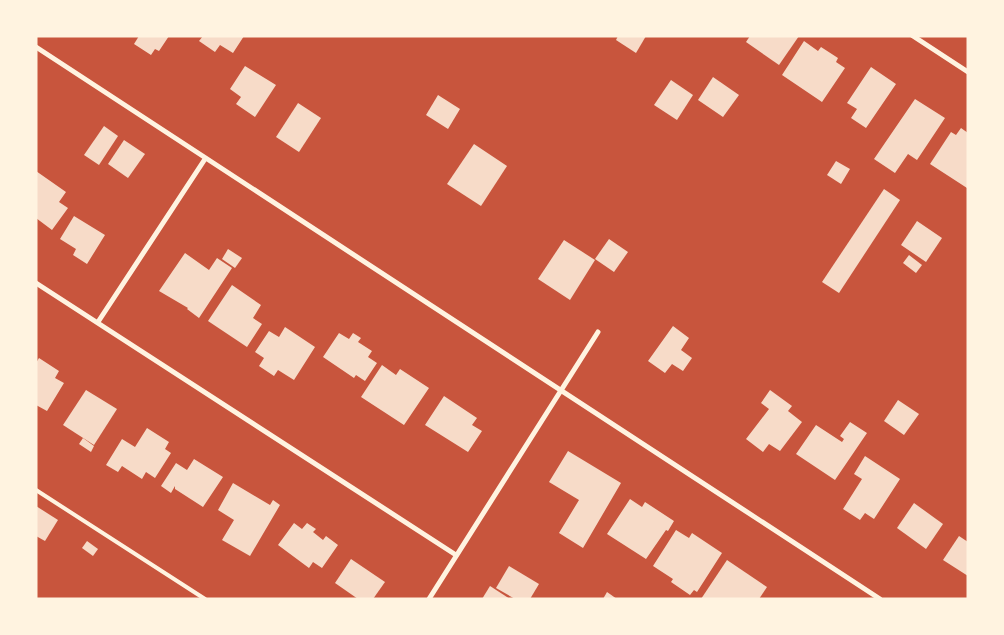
<svg xmlns="http://www.w3.org/2000/svg" width="1004" height="635" font-family="'Crimson Pro',serif">
  <rect width="100%" height="100%" fill="#c8553d"/>
  <g fill="#f7dbc8">
    <path d="M139 36H169L159 51 155 49 151 55 134 44Z"/>
    <path d="M203 36H244L233 53 220 45 215 52 199 41Z"/>
    <path d="M618 36H646L636 53 616 40Z"/>
    <path d="M750 36H799L779 65 746 42Z"/>
    <path d="M804 41 818 51 821 47 838 58 836 62 845 68 822 102 782 75Z"/>
    <path d="M245 66 276 85 255 117 236 104 241 97 230 89Z"/>
    <path d="M871 67 896 84 866 128 851 118 857 109 847 103Z"/>
    <path d="M713 77 739 95 723 117 698 100Z"/>
    <path d="M671 80 693 95 677 120 654 105Z"/>
    <path d="M438 95 460 109 448 129 426 115Z"/>
    <path d="M915 99 945 118 917 160 908 154 895 173 874 159Z"/>
    <path d="M298 103 321 118 299 152 276 137Z"/>
    <path d="M104 126 118 136 99 165 84 155Z"/>
    <path d="M961 128 968 133 967 188 930 164 951 132 956 135Z"/>
    <path d="M124 140 145 154 128 178 108 164Z"/>
    <path d="M474 144 507 166 481 206 447 184Z"/>
    <path d="M836 161 850 169 841 184 827 175Z"/>
    <path d="M36 171 66 192 59 202 68 208 52 230 36 218Z"/>
    <path d="M884 189 900 200 839 293 822 282Z"/>
    <path d="M74 216 105 235 87 264 73 255 76 249 60 239Z"/>
    <path d="M917 221 942 238 926 262 901 245Z"/>
    <path d="M609 239 628 252 614 272 595 259Z"/>
    <path d="M564 240 595 260 570 300 538 279Z"/>
    <path d="M228 249 242 258 235 268 222 259Z"/>
    <path d="M185 253 209 270 217 258 232 268 199 318 187 309 188 308 159 291Z"/>
    <path d="M909 255 922 265 916 273 903 263Z"/>
    <path d="M232 285 261 305 253 318 262 324 247 347 208 321Z"/>
    <path d="M673 326 689 338 681 350 692 358 683 371 672 364 665 373 648 361Z"/>
    <path d="M285 327 315 347 294 380 278 370 274 376 259 366 264 358 255 352 269 331 279 337Z"/>
    <path d="M339 333 349 339 353 333 361 338 358 342 372 351 368 357 377 363 365 381 356 375 354 378 323 357Z"/>
    <path d="M39 358 59 371 55 378 64 383 47 411 36 405V363Z"/>
    <path d="M382 365 396 375 400 369 429 388 404 425 361 397Z"/>
    <path d="M86 390 117 409 94 445 63 425Z"/>
    <path d="M770 390 792 406 788 411 802 422 780 451 769 444 763 452 746 439 769 409 761 403Z"/>
    <path d="M444 396 477 418 472 425 482 431 468 452 425 425Z"/>
    <path d="M898 400 919 414 904 435 884 421Z"/>
    <path d="M850 422 867 433 835 480 796 454 816 425 842 442 844 439 840 436Z"/>
    <path d="M147 428 169 442 165 449 171 453 155 478 146 472 142 479 122 466 118 472 106 465 122 439 135 447Z"/>
    <path d="M83 438 94 446 91 452 79 444Z"/>
    <path d="M568 451 621 483 583 548 559 533 579 500 549 482Z"/>
    <path d="M865 456 900 479 874 519 865 513 860 520 843 509 862 479 854 474Z"/>
    <path d="M194 459 223 477 203 507 175 489V486L171 493 161 486 176 463 187 470Z"/>
    <path d="M233 483 270 505 273 500 280 505 250 556 222 540 234 520 218 510Z"/>
    <path d="M630 499 642 507 645 502 674 521 668 531 666 530 646 559 607 534Z"/>
    <path d="M914 503 943 524 926 549 897 528Z"/>
    <path d="M36 506 58 520 45 541 36 536Z"/>
    <path d="M294 523 302 529 307 523 316 529 313 532 323 540 326 536 338 545 322 568 313 562 309 568 278 545Z"/>
    <path d="M676 530 689 538 692 533 722 553 697 592 694 590 690 595 671 582 673 579 653 566Z"/>
    <path d="M959 536 968 542V576L943 560Z"/>
    <path d="M87 541 98 549 93 556 82 548Z"/>
    <path d="M351 559 385 582 373 599H358L335 583Z"/>
    <path d="M727 560 767 587 759 599H701Z"/>
    <path d="M509 566 539 584 530 599H515L496 588Z"/>
    <path d="M490 586 510 599H482Z"/>
    <path d="M607 592 617 599H603Z"/>
  </g>
  <g fill="none" stroke-linecap="round" stroke-linejoin="round">
    <path stroke="#fff3e0" stroke-width="4" d="M36 490 205 599"/>
    <g stroke="#fff3e0" stroke-width="5">
      <path d="M913 36 968 72"/>
      <path d="M36 47 880 599"/>
      <path d="M36 283 456 555"/>
      <path d="M98 322 205 159"/>
      <path d="M429 599 598 332"/>
    </g>
  </g>
  <rect width="1004" height="635" fill="none" stroke="#fff3e0" stroke-width="75"/>
</svg>
